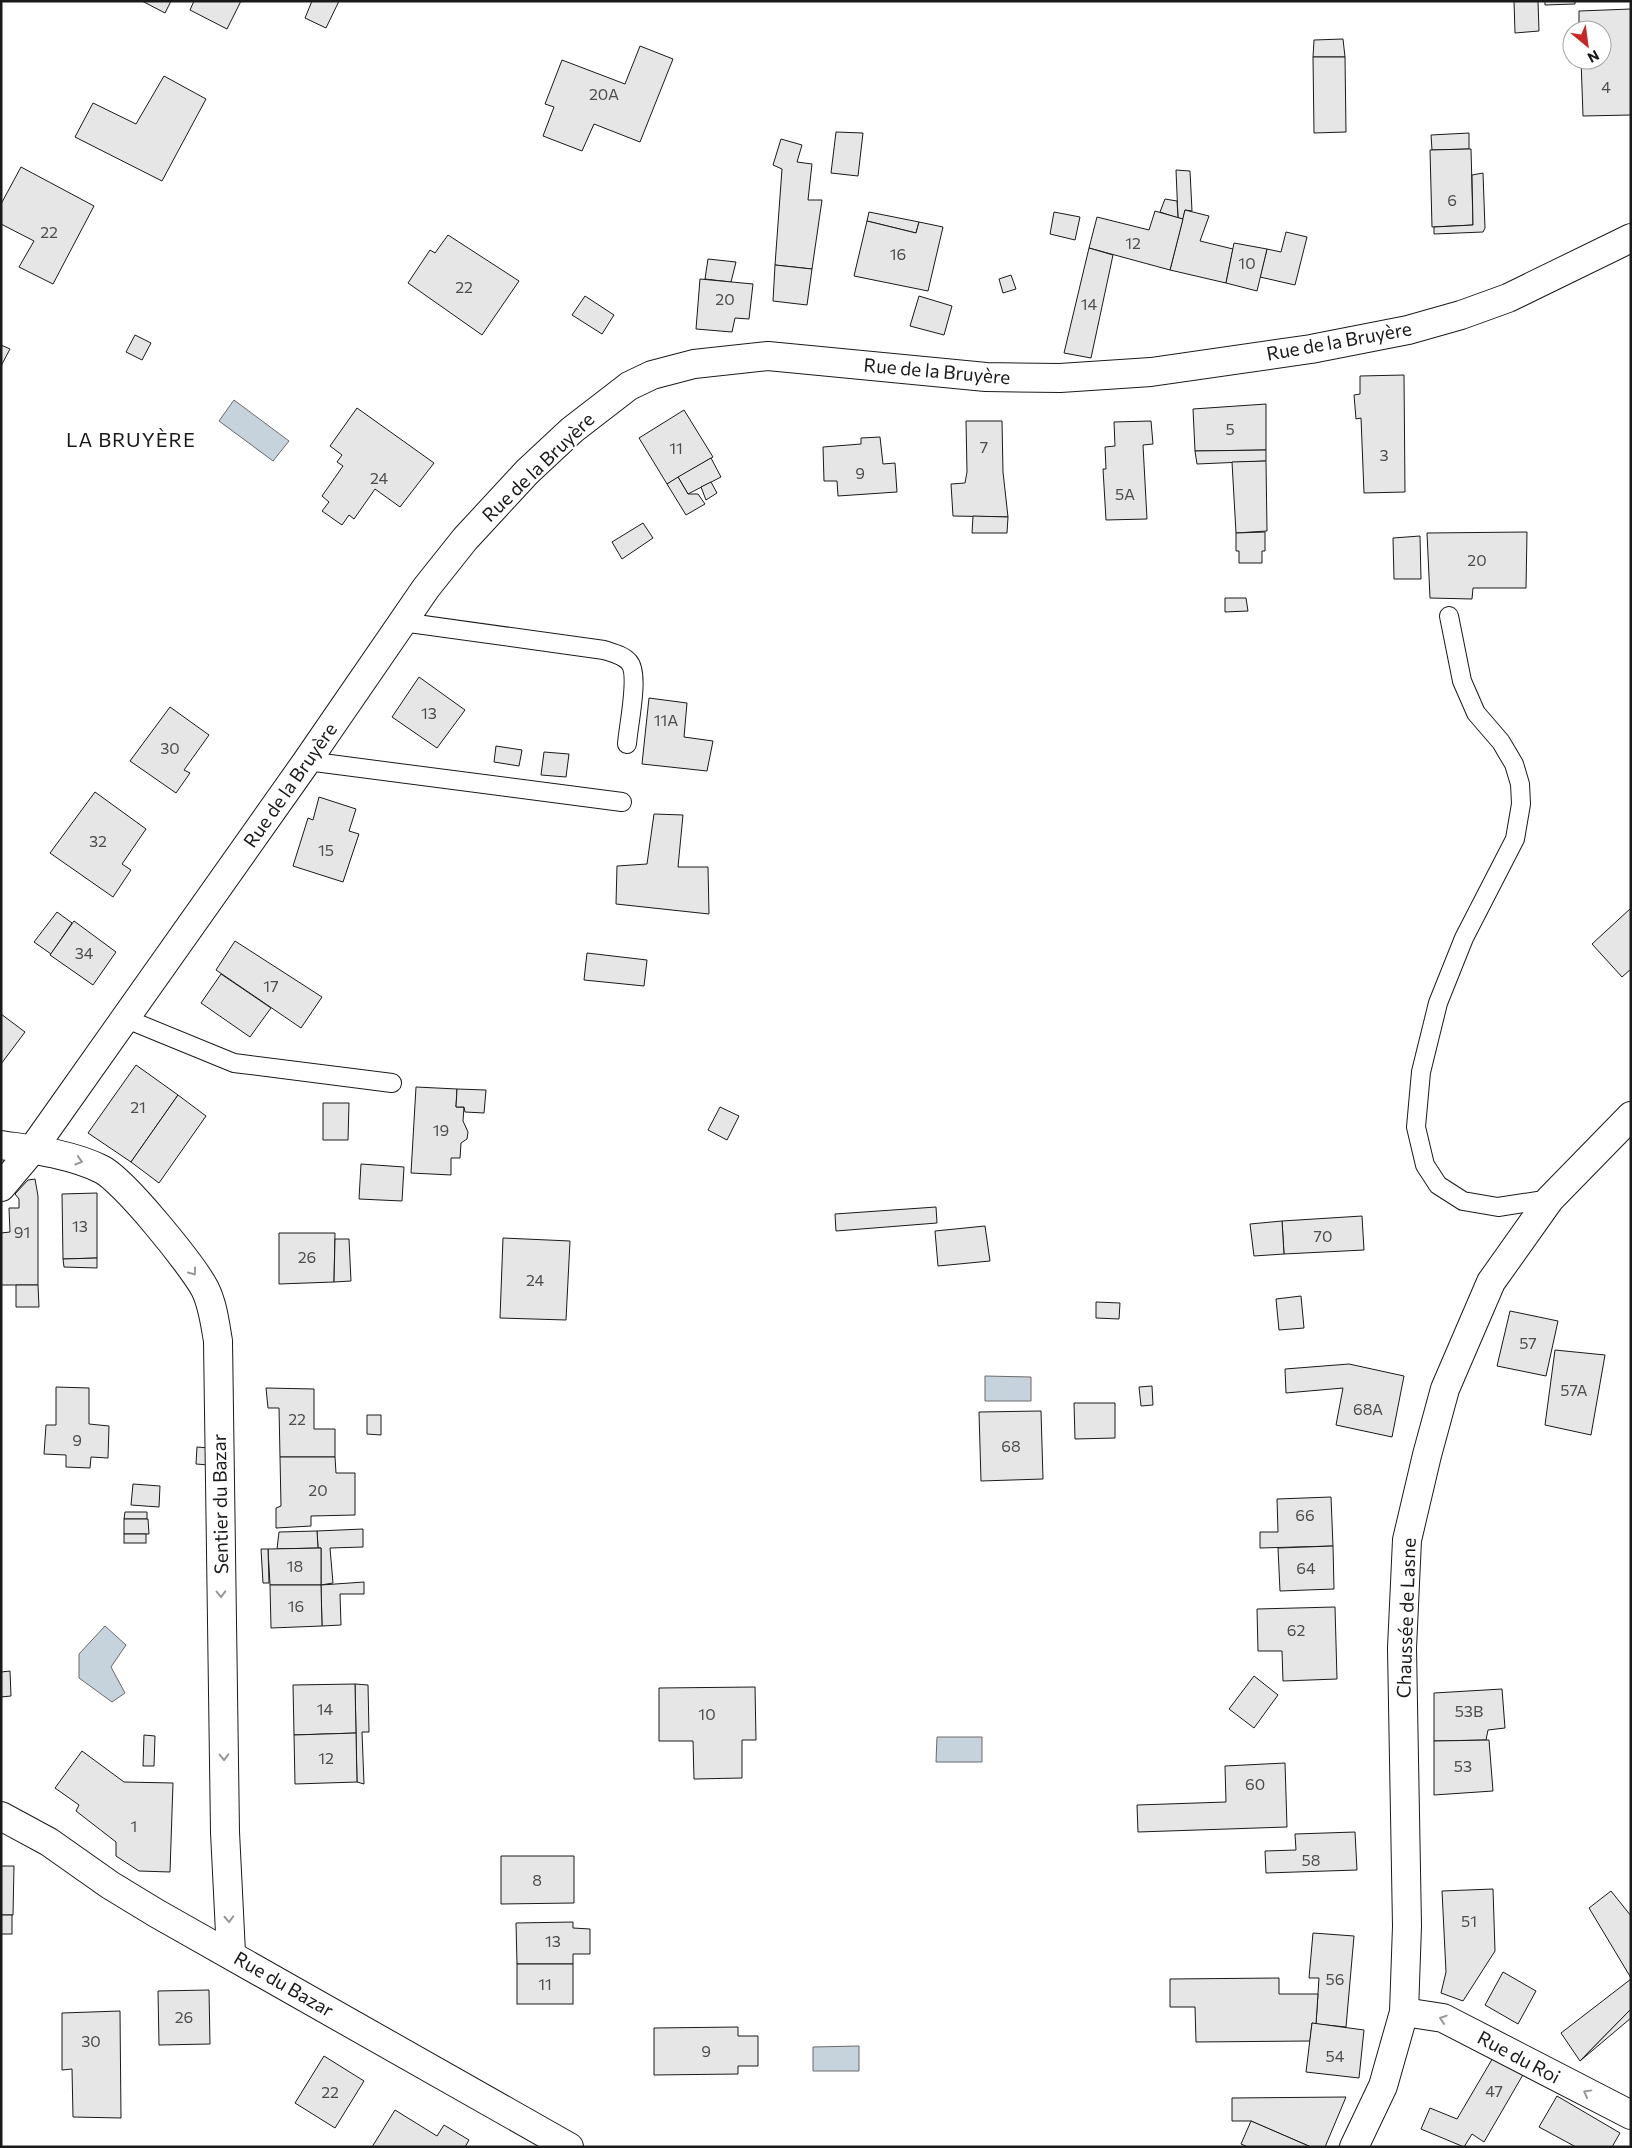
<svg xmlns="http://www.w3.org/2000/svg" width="1632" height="2148" font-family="Commissioner,sans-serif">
  <rect width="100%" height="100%" fill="#fff"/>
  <g fill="#c6d2dc" stroke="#6a6a6a">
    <path d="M234 400 289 441 273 461 219 421Z"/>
    <path d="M985 1376 1031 1377V1401H985Z"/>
    <path d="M105 1626 126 1645 111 1667 125 1693 112 1702 79 1678V1654Z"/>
    <path d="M937 1737H982V1762H936Z"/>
    <path d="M859 2046V2071H813V2047Z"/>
  </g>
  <g fill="#e6e6e6" stroke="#1a1a1a">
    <path d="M142 1H171L165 13Z"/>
    <path d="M194 1H241L227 29 190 10Z"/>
    <path d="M312 1H339L326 28 305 18Z"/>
    <path d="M1514 1H1538L1539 31 1515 33Z"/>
    <path d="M1545 1H1575V4L1545 5Z"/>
    <path d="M1631 9V115L1583 116 1581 60H1602V30H1579V11Z"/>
    <path d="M1343 39 1345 57H1313L1314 40Z"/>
    <path d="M640 46 673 59 640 142 594 124 582 151 543 136 554 107 545 104 562 60 625 84Z"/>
    <path d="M1313 57H1345L1346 132 1314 133Z"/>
    <path d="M164 76 206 99 162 181 75 137 93 103 136 124Z"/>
    <path d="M836 132 863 133 858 176 831 173Z"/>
    <path d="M1469 133V149L1432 150 1431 135Z"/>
    <path d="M781 139 802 145 797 162 812 164 808 200H822L812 269 775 265 782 169 773 165Z"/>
    <path d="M1469 149H1471L1473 225 1432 227 1430 150Z"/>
    <path d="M21 167 94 206 53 284 19 267 34 241 1 224V204Z"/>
    <path d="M1176 170 1190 171 1192 211 1185 210 1183 219 1178 218Z"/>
    <path d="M1483 173 1485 228 1483 232 1434 234V227L1473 225 1472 175Z"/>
    <path d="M1165 199 1177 201 1178 218 1160 212Z"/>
    <path d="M1185 210 1209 216 1200 241 1233 249 1226 283 1170 270Z"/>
    <path d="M1155 211 1183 219 1170 270 1089 248 1097 217 1149 230Z"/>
    <path d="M869 212 919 222 916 233 867 221Z"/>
    <path d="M1054 212 1080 217 1075 240 1050 234Z"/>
    <path d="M867 221 916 233 919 222 943 227 928 291 854 276Z"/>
    <path d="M1286 232 1307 237 1295 285 1260 277 1267 249 1281 252Z"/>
    <path d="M448 235 519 281 482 335 408 283 430 250 435 253Z"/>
    <path d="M1234 243 1267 249 1257 291 1226 283Z"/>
    <path d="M1089 248 1113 255 1091 358 1064 353Z"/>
    <path d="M708 259 736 262 731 282 705 279Z"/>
    <path d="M775 265 812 269 807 305 773 301Z"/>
    <path d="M1011 275 1016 289 1003 293 999 279Z"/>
    <path d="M700 279 753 284 749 319 735 318 732 332 696 329Z"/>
    <path d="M585 296 614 315 602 334 572 315Z"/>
    <path d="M919 296 952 306 944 335 910 326Z"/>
    <path d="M135 335 151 343 142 360 126 352Z"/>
    <path d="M1 345 10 349 1 366Z"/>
    <path d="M1404 375 1405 492 1364 493 1361 418 1356 419 1354 395 1360 394V376Z"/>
    <path d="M1266 404V450L1195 451 1193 409Z"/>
    <path d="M357 408 434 463 400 507 375 489 354 519 349 515 342 525 322 511 329 502 322 496 343 466 337 462 342 455 330 446Z"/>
    <path d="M684 410 713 457 667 484 639 438Z"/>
    <path d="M966 421H1002L1003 472 1008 517 953 516 951 484 965 483 967 472Z"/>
    <path d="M1151 421 1153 444 1143 445 1147 519 1106 520 1103 469H1106L1105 447 1115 446 1114 422Z"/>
    <path d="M880 437 883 464 895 463 897 492 838 496 837 481H824L823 447 861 444V438Z"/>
    <path d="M1266 450V461L1197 464 1195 451Z"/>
    <path d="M711 458 721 477 688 494 678 477Z"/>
    <path d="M1266 461 1267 531 1236 533 1232 462Z"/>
    <path d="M678 477 688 494H698L705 504 686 515 667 484Z"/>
    <path d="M711 482 717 493 706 500 701 487Z"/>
    <path d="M973 516 1008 517 1007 533H972Z"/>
    <path d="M643 523 653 538 622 559 612 542Z"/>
    <path d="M1265 532V551H1262V563H1239V551H1236V533Z"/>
    <path d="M1527 532 1526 588H1473L1472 599 1430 598 1427 533Z"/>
    <path d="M1420 536 1421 579H1394L1393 538Z"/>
    <path d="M1225 598H1246L1248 611 1225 612Z"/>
    <path d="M419 677 465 710 437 748 392 717Z"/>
    <path d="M649 698 687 703 684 737 713 741 707 771 642 764Z"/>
    <path d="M170 707 209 735 184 770 190 773 176 793 130 761Z"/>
    <path d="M496 746 522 750 519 766 494 762Z"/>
    <path d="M544 752 569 754 566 777 541 775Z"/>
    <path d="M95 792 146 829 122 864 131 870 113 897 50 853Z"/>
    <path d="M319 797 356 809 349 831 359 834 343 882 293 866 308 818 313 820Z"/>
    <path d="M654 814 683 815 678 867H708L709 914 616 904 617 866 647 864Z"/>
    <path d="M1631 908V969L1622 977 1592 944Z"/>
    <path d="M57 912 72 923 51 954 34 942Z"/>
    <path d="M74 921 116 952 93 985 50 955Z"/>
    <path d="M235 941 322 997 301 1028 216 970Z"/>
    <path d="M587 953 647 960 644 986 584 980Z"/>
    <path d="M221 974 271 1008 250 1037 201 1003Z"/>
    <path d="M1 1014 25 1032 1 1064Z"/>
    <path d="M136 1065 178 1095 131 1162 88 1133Z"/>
    <path d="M416 1087 457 1089 456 1107H464L463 1121 468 1132 467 1139 461 1143 460 1158H451V1175L411 1173Z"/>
    <path d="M457 1089 486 1090 484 1113 465 1112 464 1107H456Z"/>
    <path d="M178 1095 206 1116 159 1183 131 1162Z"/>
    <path d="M323 1103H349L348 1140H323Z"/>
    <path d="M720 1107 739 1116 727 1140 708 1130Z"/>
    <path d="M361 1164 404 1167 402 1201 359 1199Z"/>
    <path d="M35 1179 38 1196V1285H1V1233L10 1232 9 1208H19V1199L15 1194 28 1180Z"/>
    <path d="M97 1193V1258L63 1259 62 1194Z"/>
    <path d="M936 1207 937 1223 836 1231 835 1214Z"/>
    <path d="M1362 1216 1364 1250 1284 1254 1282 1221Z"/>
    <path d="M1282 1221 1284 1254 1254 1256 1250 1224Z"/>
    <path d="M985 1226 990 1261 938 1266 935 1231Z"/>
    <path d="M279 1233H335L334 1282 279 1284Z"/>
    <path d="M503 1238 570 1241 566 1320 500 1318Z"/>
    <path d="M335 1239H349L351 1281 334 1282Z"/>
    <path d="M97 1258V1268L64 1267 63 1259Z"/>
    <path d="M16 1285H38L39 1307H16Z"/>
    <path d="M1301 1296 1304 1328 1279 1330 1276 1299Z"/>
    <path d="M1096 1302 1120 1303 1119 1319 1096 1318Z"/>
    <path d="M1510 1311 1558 1321 1546 1376 1497 1366Z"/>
    <path d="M1555 1350 1605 1355 1591 1435 1545 1425Z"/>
    <path d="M1349 1364 1404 1376 1392 1437 1336 1425 1343 1388 1286 1393 1285 1369Z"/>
    <path d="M1152 1386 1153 1405 1141 1406 1139 1387Z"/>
    <path d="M56 1387 89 1388V1424L109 1426 108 1458 91 1457 90 1468 66 1467V1455L44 1454 46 1425H56Z"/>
    <path d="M266 1388 314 1389V1429H335V1457H280L279 1408H268Z"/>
    <path d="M1074 1403H1115V1438L1075 1439Z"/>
    <path d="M1041 1411 1043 1479 981 1481 979 1412Z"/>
    <path d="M367 1415H381V1435L367 1434Z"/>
    <path d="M197 1447 209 1448 208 1465 196 1464Z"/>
    <path d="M280 1457H335L336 1473H355V1515L311 1516V1526L276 1528V1508L281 1506Z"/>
    <path d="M133 1484 160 1486 159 1507 131 1505Z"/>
    <path d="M1331 1497 1333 1546 1260 1548V1532H1278L1277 1499Z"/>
    <path d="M125 1512H147V1519H124Z"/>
    <path d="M124 1519H148L149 1534H124Z"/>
    <path d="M363 1529V1547L330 1548 333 1583 321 1585V1548H318L317 1531Z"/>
    <path d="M317 1531 318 1548 277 1549 279 1532Z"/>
    <rect x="124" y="1534" width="22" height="9"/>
    <path d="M1333 1546 1334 1589 1280 1591 1278 1548Z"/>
    <path d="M321 1548V1585H270L268 1549Z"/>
    <path d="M261 1549H268L269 1583H263Z"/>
    <path d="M364 1582V1594H340L341 1625 322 1626 321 1585Z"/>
    <path d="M270 1585H321L322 1626 271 1628Z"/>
    <path d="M1335 1607 1337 1679 1283 1681 1282 1651H1258L1257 1609Z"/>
    <path d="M10 1671 11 1696 1 1697V1672Z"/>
    <path d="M1254 1676 1278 1695 1254 1728 1229 1709Z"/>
    <path d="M355 1684 368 1685 369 1732H362L364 1784 357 1782Z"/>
    <path d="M355 1684 356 1733 294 1735 293 1685Z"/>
    <path d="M755 1687 756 1740H742V1778L694 1779 693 1741H659V1688Z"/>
    <path d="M1502 1689 1505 1728 1488 1730 1486 1740 1434 1741V1693Z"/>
    <path d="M356 1733 357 1782 295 1784 294 1735Z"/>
    <path d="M144 1735 155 1736 154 1766H143Z"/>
    <path d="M1489 1740 1493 1791 1434 1795V1741Z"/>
    <path d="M82 1751 124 1782 173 1783 170 1872 139 1871 116 1856V1842L76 1811 79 1805 55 1788Z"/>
    <path d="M1285 1763 1287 1827 1138 1832 1137 1805 1226 1802 1225 1766Z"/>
    <path d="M1355 1832 1357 1870 1266 1873 1265 1851 1296 1850 1295 1834Z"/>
    <path d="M501 1856H574V1903L501 1904Z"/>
    <path d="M1 1866H14L13 1915H1Z"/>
    <path d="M1493 1889 1495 1951 1463 2001 1441 1993 1446 1972 1442 1891Z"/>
    <path d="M1611 1891 1631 1916V1978L1589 1908Z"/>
    <rect x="1" y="1915" width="11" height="19"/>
    <path d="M573 1922V1928L590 1929V1954H573V1964H517L516 1923Z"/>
    <path d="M1313 1933 1354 1936 1346 2027 1316 2024 1319 1978H1309Z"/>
    <rect x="517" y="1964" width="56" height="40"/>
    <path d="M1503 1972 1536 1991 1518 2024 1485 2005Z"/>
    <path d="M1279 1978V1994H1318L1316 2024 1312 2023 1310 2041 1196 2042 1195 2007H1170V1979Z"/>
    <path d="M1631 1979V2009L1580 2061 1561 2033Z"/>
    <path d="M209 1990 210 2044 159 2045 158 1991Z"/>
    <path d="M1631 2009V2018L1580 2061Z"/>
    <path d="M120 2011 121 2118 73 2117 72 2069 62 2070V2013Z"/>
    <path d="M1312 2023 1364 2030 1359 2078 1306 2072Z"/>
    <path d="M738 2027V2036H758V2066H738V2074L654 2075V2028Z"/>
    <path d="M324 2056 364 2081 335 2128 295 2103Z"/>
    <path d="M1494 2056 1524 2073 1484 2142 1472 2134 1464 2147 1421 2129 1430 2108 1457 2119Z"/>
    <path d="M1557 2096 1620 2133 1612 2147H1576L1539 2127Z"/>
    <path d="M1346 2097 1325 2147H1311L1251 2121H1232V2098Z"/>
    <path d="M395 2110 437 2136 444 2125 469 2140 465 2147H372Z"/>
    <path d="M1251 2121 1311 2147H1248L1241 2144Z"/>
  </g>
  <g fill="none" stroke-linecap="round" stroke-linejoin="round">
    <g stroke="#1a1a1a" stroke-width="20">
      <g id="lane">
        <path d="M1449 616 1462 681 1476 713 1501 742 1514 764 1520 784 1521 804 1515 839 1464 938 1438 1003 1421 1072 1416 1127 1425 1165 1438 1185 1463 1201 1498 1207 1550 1199"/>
        <path d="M402 622 604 650C613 653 623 655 629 662 640 674 628 727 627 744"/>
        <path d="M307 761 622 802"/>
        <path d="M124 1018 234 1063 392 1083"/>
      </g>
    </g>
    <g stroke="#1a1a1a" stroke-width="30">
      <g id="street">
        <path d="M1 1145C34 1150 71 1154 101 1169 123 1179 193 1266 205 1289 213 1305 215 1324 218 1341L225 1832 231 1953"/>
        <path d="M1 1187 32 1150 307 761 426 588 465 539 527 472 572 430 629 386 652 375 694 364 768 356 986 377 1060 378 1151 372 1311 349 1408 330 1461 315 1508 298 1631 238"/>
        <path d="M1 1816 49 1842 110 1885 156 1913 569 2147"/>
        <path d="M1404 2012 1443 2018 1631 2115"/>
      </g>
    </g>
    <g stroke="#1a1a1a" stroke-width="30">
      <path id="secondary" d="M1354 2147 1383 2086 1404 2012 1407 1926 1402 1648 1407 1540 1427 1455 1445 1389 1491 1282 1550 1199 1631 1116"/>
    </g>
    <use href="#lane" stroke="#fff" stroke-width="18"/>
    <use href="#street" stroke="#fff" stroke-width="28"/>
    <use href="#secondary" stroke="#fff" stroke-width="28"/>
  </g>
  <defs><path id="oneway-chevron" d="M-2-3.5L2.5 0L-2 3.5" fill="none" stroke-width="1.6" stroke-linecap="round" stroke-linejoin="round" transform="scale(1.25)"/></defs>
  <g stroke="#989898">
    <use href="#oneway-chevron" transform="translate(79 1161) rotate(17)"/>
    <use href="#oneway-chevron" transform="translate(193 1272) rotate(54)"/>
    <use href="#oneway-chevron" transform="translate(221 1594) rotate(89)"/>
    <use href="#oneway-chevron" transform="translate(224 1757) rotate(89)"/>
    <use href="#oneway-chevron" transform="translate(229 1919) rotate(87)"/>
    <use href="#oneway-chevron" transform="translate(1443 2019) rotate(-162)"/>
    <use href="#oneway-chevron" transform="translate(1587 2093) rotate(-151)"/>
  </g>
  <g text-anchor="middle" stroke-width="4" stroke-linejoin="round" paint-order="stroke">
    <g font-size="16" fill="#4d4d4d">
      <text x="1606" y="93">4</text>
      <text x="604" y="100">20A</text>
      <text x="1452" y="206">6</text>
      <text x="49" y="238">22</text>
      <text x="1133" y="249">12</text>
      <text x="898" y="260">16</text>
      <text x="1247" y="269">10</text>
      <text x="464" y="293">22</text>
      <text x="725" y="305">20</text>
      <text x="1089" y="310">14</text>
      <text x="1230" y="435">5</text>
      <text x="984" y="453">7</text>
      <text x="676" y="454">11</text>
      <text x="1384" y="461">3</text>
      <text x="860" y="479">9</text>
      <text x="379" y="484">24</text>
      <text x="1125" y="500">5A</text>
      <text x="1477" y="566">20</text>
      <text x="429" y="719">13</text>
      <text x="666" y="726">11A</text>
      <text x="170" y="754">30</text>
      <text x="98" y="847">32</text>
      <text x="326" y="856">15</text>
      <text x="84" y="959">34</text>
      <text x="271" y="992">17</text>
      <text x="138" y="1113">21</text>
      <text x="441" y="1136">19</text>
      <text x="80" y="1232">13</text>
      <text x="22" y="1238">91</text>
      <text x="1323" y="1242">70</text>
      <text x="307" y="1263">26</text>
      <text x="535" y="1286">24</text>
      <text x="1528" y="1349">57</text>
      <text x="1574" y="1396">57A</text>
      <text x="1368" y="1415">68A</text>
      <text x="297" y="1425">22</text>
      <text x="77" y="1446">9</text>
      <text x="1011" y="1452">68</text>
      <text x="318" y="1496">20</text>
      <text x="1305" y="1521">66</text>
      <text x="295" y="1572">18</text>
      <text x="1306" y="1574">64</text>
      <text x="296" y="1612">16</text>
      <text x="1296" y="1636">62</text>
      <text x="325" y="1715">14</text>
      <text x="1469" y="1717">53B</text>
      <text x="707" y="1720">10</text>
      <text x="326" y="1764">12</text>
      <text x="1463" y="1772">53</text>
      <text x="1255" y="1790">60</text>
      <text x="134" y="1832">1</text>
      <text x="1311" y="1866">58</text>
      <text x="537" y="1886">8</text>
      <text x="1469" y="1927">51</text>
      <text x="553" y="1947">13</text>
      <text x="1335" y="1985">56</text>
      <text x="545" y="1990">11</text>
      <text x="184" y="2023">26</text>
      <text x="91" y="2047">30</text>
      <text x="706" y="2057">9</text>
      <text x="1335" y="2062">54</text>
      <text x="1494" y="2097">47</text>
      <text x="330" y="2098">22</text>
    </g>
    <g font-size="19" fill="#1a1a1a" stroke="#fff">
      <text transform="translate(1339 341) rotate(-10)" y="7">Rue de la Bruyère</text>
      <text transform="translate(937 371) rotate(5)" y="7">Rue de la Bruyère</text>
      <text transform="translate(538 467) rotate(-44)" y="7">Rue de la Bruyère</text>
      <text transform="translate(290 785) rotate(-55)" y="7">Rue de la Bruyère</text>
      <text transform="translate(220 1504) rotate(-91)" y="7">Sentier du Bazar</text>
      <text transform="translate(1406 1618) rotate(-88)" y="7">Chaussée de Lasne</text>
      <text transform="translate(284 1984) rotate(30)" y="7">Rue du Bazar</text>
      <text transform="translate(1519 2057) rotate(28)" y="7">Rue du Roi</text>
    </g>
    <g font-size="20" letter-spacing="1" fill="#1a1a1a" stroke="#fff">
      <text x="131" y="447">LA BRUYÈRE</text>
    </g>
  </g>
  <rect width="1632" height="2148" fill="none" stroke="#1a1a1a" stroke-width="5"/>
  <g transform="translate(1587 45) rotate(151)"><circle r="24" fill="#ffffff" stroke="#a3a3a3"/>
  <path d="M0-4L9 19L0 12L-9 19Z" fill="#c62828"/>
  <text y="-8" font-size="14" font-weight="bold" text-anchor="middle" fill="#1a1a1a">N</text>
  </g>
</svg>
